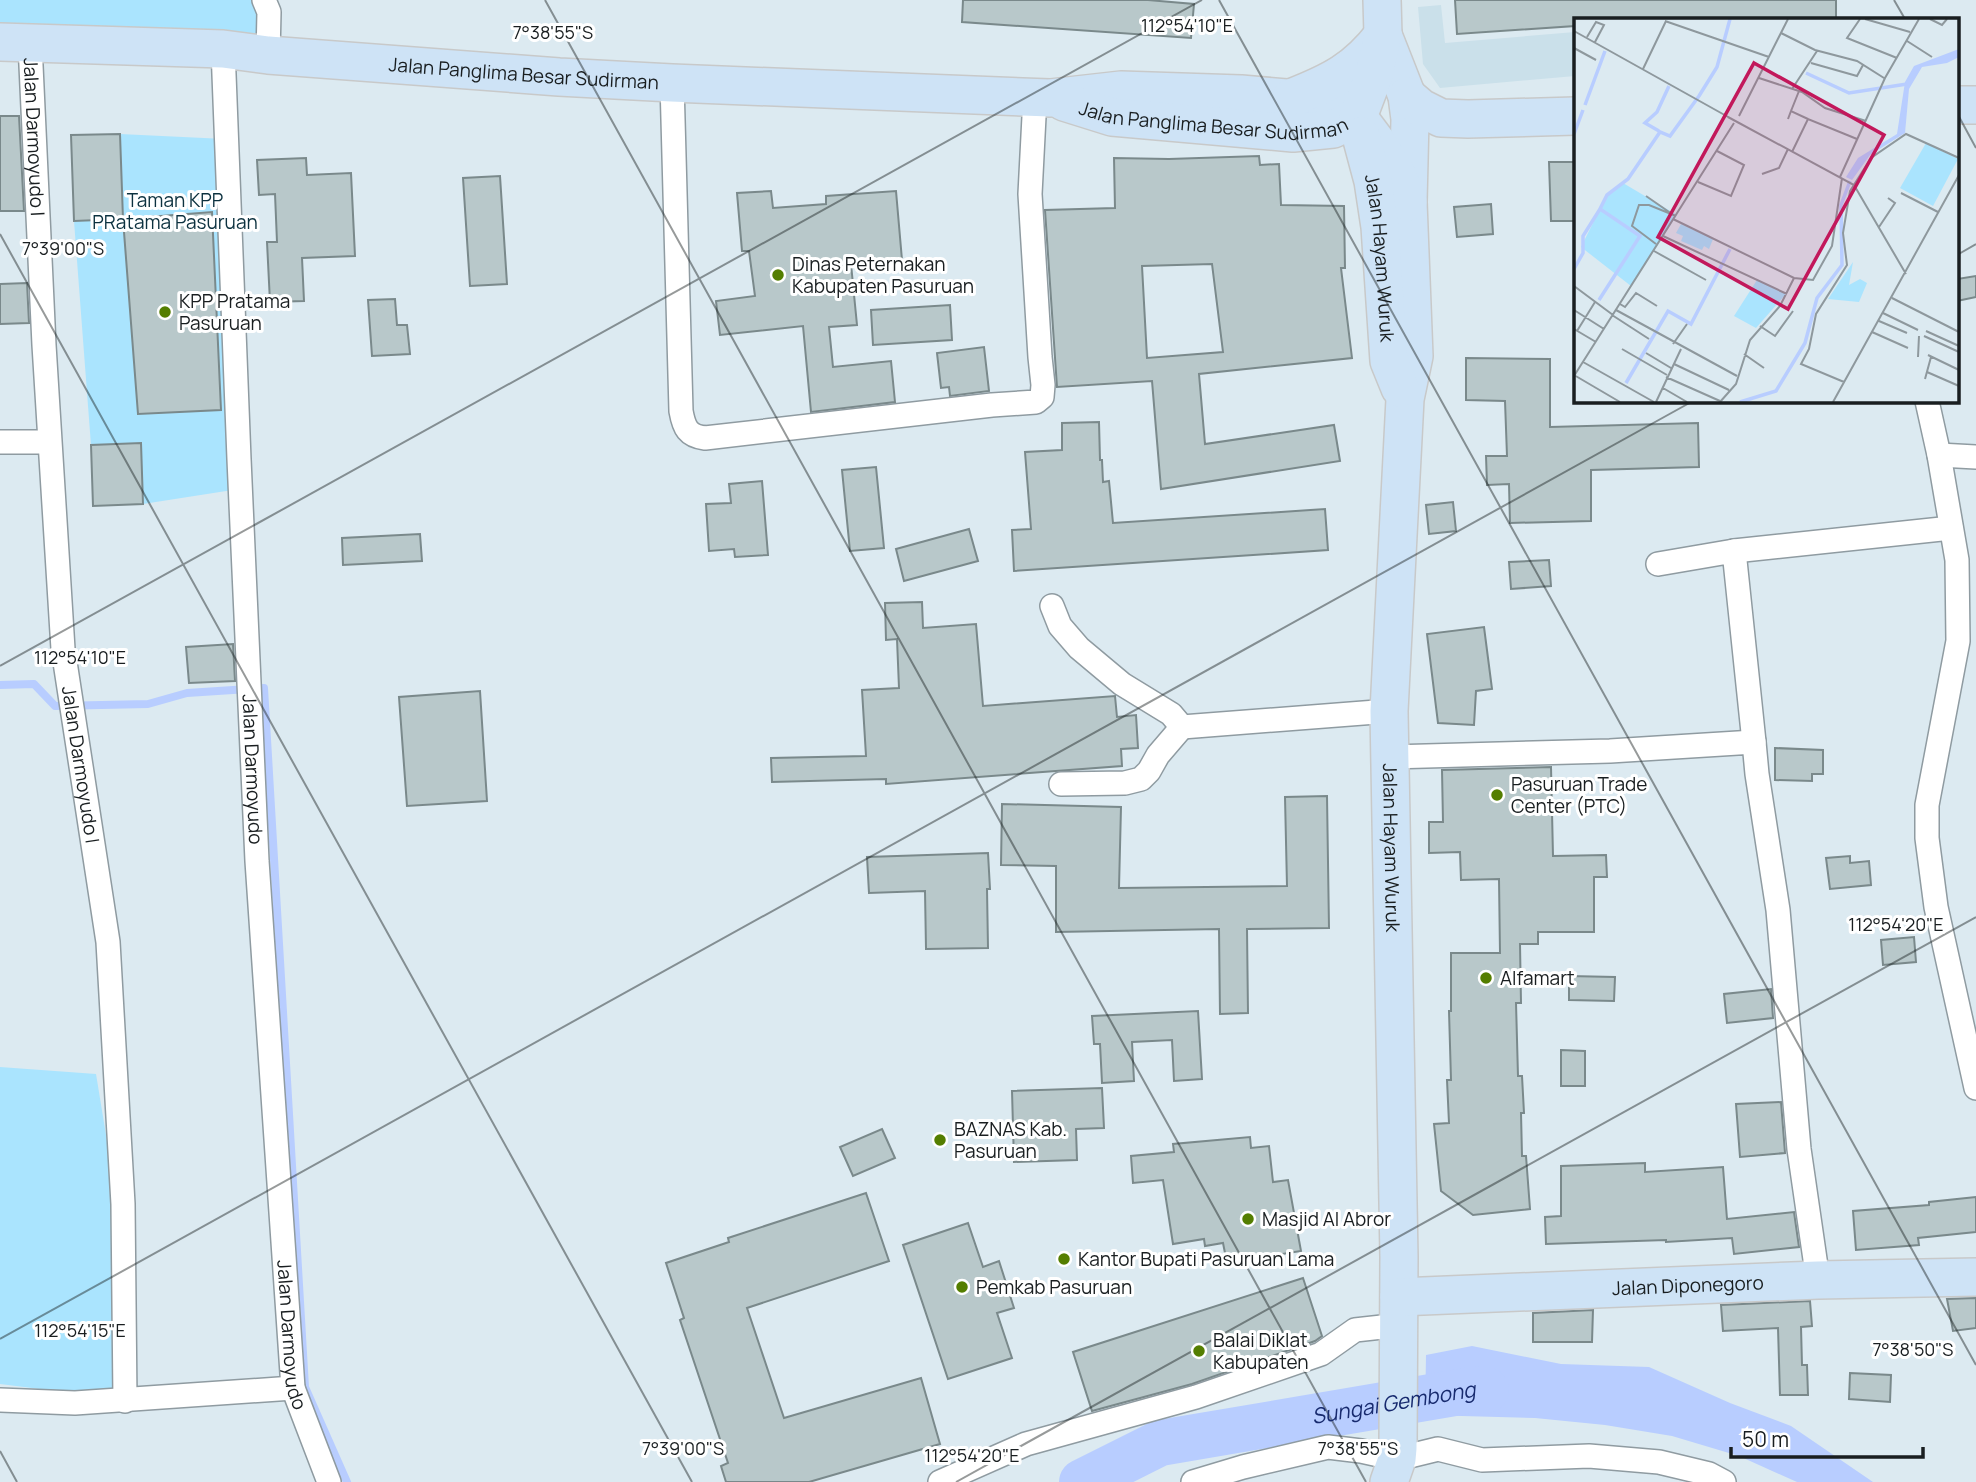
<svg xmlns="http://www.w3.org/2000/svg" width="1976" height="1482" font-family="Manrope,sans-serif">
  <rect width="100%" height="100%" fill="#dceaf1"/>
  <path fill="#cae0ea" d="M1441 5 1445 43 1575 32V76L1440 88 1423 64 1418 7Z"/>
  <g fill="#aae4fe">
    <path d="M0 0H274L278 59 0 40Z"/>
    <path d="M120 134 225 139 239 489 143 504 138 443 91 445 74 221 123 219Z"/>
    <path d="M0 1067 96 1074 117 1202 118 1389 80 1394 0 1384Z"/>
  </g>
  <path fill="#b8cdff" d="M1472 1346 1561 1364 1649 1367 1730 1403 1791 1426 1873 1482H1797L1739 1456 1672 1436 1605 1425 1535 1418 1425 1415 1426 1355Z"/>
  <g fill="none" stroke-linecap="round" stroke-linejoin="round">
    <path stroke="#b8cdff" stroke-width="8" d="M0 685 34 684 55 706 148 704 187 693 264 688 305 1387 347 1482"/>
    <path stroke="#b8cdff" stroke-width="46" id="s1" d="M1082 1482 1160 1443 1478 1389 1486 1390"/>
  </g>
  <g fill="#b8c8ca" stroke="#7a898b" stroke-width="2" fill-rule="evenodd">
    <path d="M963 0H1148L1194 4 1191 38 962 22Z"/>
    <path d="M1455 0H1836V19H1575V26L1457 34Z"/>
    <path d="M0 116H19L24 211H0Z"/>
    <path d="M120 134 123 219 74 221 71 135Z"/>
    <path d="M1259 156 1260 165 1279 164 1281 205 1344 206 1345 268H1341L1352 358 1199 374 1205 444 1334 425 1340 461 1161 489 1152 381 1057 387 1045 210 1115 208 1114 158 1169 159ZM1212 264 1223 352 1147 358 1142 266Z"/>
    <path d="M306 158 307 175 351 173 355 256 302 258 304 301 270 302 267 242H277L275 194 259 195 257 160Z"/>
    <path d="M1549 162H1574L1575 221H1551Z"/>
    <path d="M500 176 507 284 470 286 463 178Z"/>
    <path d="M771 191 773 208 826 204V196L896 191 902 260 851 264 857 325 829 327 833 367 891 361 895 402 811 412 803 326 720 335 716 301 755 296 749 251H742L737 193Z"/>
    <path d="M1491 204 1493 234 1457 237 1454 207Z"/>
    <path d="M212 212 221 410 138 414 123 219Z"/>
    <path d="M1976 276V297L1957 301V279Z"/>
    <path d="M27 283 29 323 0 324V284Z"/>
    <path d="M395 299 397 325H407L410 354 372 356 368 300Z"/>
    <path d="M950 305 952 340 873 345 871 310Z"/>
    <path d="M984 347 989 391 950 396 949 387 941 388 937 353Z"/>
    <path d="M1466 358 1550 359V427L1698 423 1699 467 1591 470V521L1510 523 1509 484 1487 485 1486 456H1507L1505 401 1466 400Z"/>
    <path d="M1099 422 1100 460H1102L1103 482 1109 481 1113 523 1325 509 1328 550 1014 571 1012 530 1031 529 1025 452 1062 450V423Z"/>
    <path d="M141 443 143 504 93 506 91 445Z"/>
    <path d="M876 467 884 548 850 551 842 470Z"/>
    <path d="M762 481 768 555 735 557 734 549 709 551 706 504 731 503 729 484Z"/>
    <path d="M1453 502 1456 531 1429 534 1426 505Z"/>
    <path d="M969 529 978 561 904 581 896 549Z"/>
    <path d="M420 534 422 561 343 565 342 538Z"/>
    <path d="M1549 560 1551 586 1511 589 1509 562Z"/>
    <path d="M922 602 923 628 976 624 983 706 1115 696 1117 717 1136 715 1138 748 1121 749 1122 766 886 784V779L772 782 771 758 866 756 862 690 899 688 897 639 886 640 885 603Z"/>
    <path d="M1484 627 1492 689 1476 691 1474 725 1438 723 1427 634Z"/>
    <path d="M233 644 235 681 189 683 186 647Z"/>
    <path d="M480 691 487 801 407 806 399 697Z"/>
    <path d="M1775 748 1823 750V774H1812V781L1775 780Z"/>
    <path d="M1551 767 1553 856 1606 855 1607 877H1594V932H1538V944H1520L1521 1003H1516L1518 1076H1522L1524 1113H1521L1522 1156H1526L1530 1209 1473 1215 1441 1191 1434 1124 1449 1123 1447 1080H1451L1449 1011H1451V953H1500L1499 879 1461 880 1460 852 1429 853V822H1443L1442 770Z"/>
    <path d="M1327 796 1329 928 1247 929 1248 1013 1220 1014 1219 929 1056 932V866L1001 865 1002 804 1121 807 1119 888 1287 886 1285 797Z"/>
    <path d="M988 853 990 889H987L988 948 926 949 925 891 869 893 867 857Z"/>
    <path d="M1850 856V863L1869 861 1871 885 1830 889 1826 858Z"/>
    <path d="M1914 937 1916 962 1883 965 1881 940Z"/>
    <path d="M1569 976 1615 977 1614 1001 1569 1000Z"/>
    <path d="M1771 989 1773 1018 1727 1023 1724 994Z"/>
    <path d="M1198 1011 1202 1079 1174 1081 1172 1040 1132 1042 1134 1081 1102 1083 1100 1044H1094L1092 1016Z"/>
    <path d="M1561 1050 1585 1051V1086H1561Z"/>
    <path d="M1102 1088 1104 1128 1076 1129 1077 1160 1014 1162 1012 1091Z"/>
    <path d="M1781 1102 1785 1153 1740 1157 1736 1104Z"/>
    <path d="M882 1129 895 1158 853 1176 840 1147Z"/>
    <path d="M1250 1137 1251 1148 1269 1146 1273 1182 1288 1180 1301 1251 1227 1263 1223 1243 1205 1246 1204 1239 1173 1244 1163 1180 1133 1183 1131 1156 1174 1152 1173 1144Z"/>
    <path d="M1645 1163V1172L1723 1167 1727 1219 1794 1212 1799 1247 1734 1254 1732 1238 1666 1242V1240L1546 1244 1545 1217 1561 1216V1166Z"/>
    <path d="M866 1193 889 1261 747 1308 784 1418 921 1378 940 1444 809 1482H726L721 1466 728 1463 680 1320 684 1318 666 1263 729 1242 728 1238Z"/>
    <path d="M1976 1197V1232L1918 1238 1919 1245 1856 1250 1853 1211 1929 1205V1202Z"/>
    <path d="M968 1223 983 1267 999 1261 1014 1308 997 1313 1012 1358 948 1379 903 1245Z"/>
    <path d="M1303 1278 1322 1336 1315 1341 1192 1384 1092 1411 1073 1352Z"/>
    <path d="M1976 1298V1328L1953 1331 1947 1299Z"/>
    <path d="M1810 1301 1812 1326 1801 1327 1802 1365H1807L1808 1395H1780L1778 1328 1723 1331 1721 1305Z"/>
    <path d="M1593 1310 1592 1342H1533V1313Z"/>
    <path d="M1850 1373 1891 1375 1890 1402 1849 1399Z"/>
  </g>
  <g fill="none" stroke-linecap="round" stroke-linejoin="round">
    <g stroke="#8f9ba1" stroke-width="26">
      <g id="minor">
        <path d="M264 0 269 12 268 55"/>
        <path id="s2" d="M30 44 44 345 63 649 108 942 123 1204 125 1401"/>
        <path id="s3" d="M223 49 239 459 257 861 293 1388 329 1482"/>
        <path d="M672 83 681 411C684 428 688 436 705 438L992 405 1036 402 1042 397 1043 385 1040 357 1030 194 1035 97"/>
        <path d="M1927 401 1939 455 1957 560 1958 641 1927 805V838L1936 907 1976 1088"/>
        <path d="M0 442H49"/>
        <path d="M1939 455 1976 457"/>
        <path d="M1734 551 1951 528"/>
        <path d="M1658 564 1734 551 1754 742"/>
        <path d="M1052 606 1060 626 1079 648 1122 684 1171 714 1182 727 1389 711"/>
        <path d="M1390 757 1610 751 1754 742 1757 774 1778 910 1799 1149 1818 1280"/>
        <path d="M1061 784 1125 783 1141 779 1149 771 1158 755 1182 727"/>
        <path d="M0 1400 75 1403 293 1388"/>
        <path d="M940 1482 1026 1444 1196 1397 1321 1354 1355 1330 1400 1325"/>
        <path d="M1193 1482 1243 1467 1328 1447 1361 1451 1397 1459 1438 1449 1482 1460 1589 1456 1659 1462 1709 1474 1724 1482"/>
      </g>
    </g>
    <g stroke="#c8c9c9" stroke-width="40">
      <g id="primary">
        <path id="s4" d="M1383 35 1407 96 1410 119 1408 202 1414 356 1405 399 1389 711 1399 1257 1398 1448 1397 1459 1389 1482"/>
        <path id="s5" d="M0 42 223 49 268 55 559 77 672 83 1050 98 1121 90 1241 94 1310 100 1338 107 1358 117 1376 141 1398 176 1408 202"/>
        <path d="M1407 96 1421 108 1441 118 1468 119 1575 116"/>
        <path d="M1291 98C1332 82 1356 70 1383 35"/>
        <path id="s6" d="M1064 102 1112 117 1293 133 1333 129 1358 117"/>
        <path d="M1957 105H1976"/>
        <path d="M1358 117 1374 75 1383 35 1382 0"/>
        <path id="s7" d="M1361 136 1373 181 1380 227 1389 361 1400 388"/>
        <path id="s8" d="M1399 1297 1818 1280 1976 1277"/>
      </g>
    </g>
    <use href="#minor" stroke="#fff" stroke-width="23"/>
    <use href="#primary" stroke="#cee3f6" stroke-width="37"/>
  </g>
  <path fill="none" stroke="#191e20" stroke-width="2" stroke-opacity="0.45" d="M545 0 1366 1482M1219 0 1976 1365M1894 0 1905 19M1957 113 1976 148M0 234 692 1482M1957 255 1976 244M0 666 1202 0M0 1339 1693 401M0 1451 17 1482M956 1482 1976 917"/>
  <g fill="#547e00" stroke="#fff" stroke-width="2.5">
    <circle cx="778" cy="275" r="7"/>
    <circle cx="165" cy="312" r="7"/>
    <circle cx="1497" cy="795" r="7"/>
    <circle cx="1486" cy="978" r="7"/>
    <circle cx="940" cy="1140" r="7"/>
    <circle cx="1248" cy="1219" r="7"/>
    <circle cx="1064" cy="1259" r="7"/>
    <circle cx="962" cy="1287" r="7"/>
    <circle cx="1199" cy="1351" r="7"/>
  </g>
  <g text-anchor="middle" stroke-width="6" stroke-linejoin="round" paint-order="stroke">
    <g font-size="19" fill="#191e20" stroke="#fff">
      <text dy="7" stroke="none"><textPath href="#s5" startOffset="525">Jalan Panglima Besar Sudirman</textPath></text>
      <text dy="7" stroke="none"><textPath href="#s6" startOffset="152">Jalan Panglima Besar Sudirman</textPath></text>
      <text dy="7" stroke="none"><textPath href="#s2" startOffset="93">Jalan Darmoyudo I</textPath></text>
      <text dy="7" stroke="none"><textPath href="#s7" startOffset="124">Jalan Hayam Wuruk</textPath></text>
      <text dy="7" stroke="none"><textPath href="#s2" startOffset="723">Jalan Darmoyudo I</textPath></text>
      <text dy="7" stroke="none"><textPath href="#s3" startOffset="721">Jalan Darmoyudo</textPath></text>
      <text dy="7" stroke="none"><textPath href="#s4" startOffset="819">Jalan Hayam Wuruk</textPath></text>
      <text dy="7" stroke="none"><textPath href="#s8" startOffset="289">Jalan Diponegoro</textPath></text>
      <text dy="7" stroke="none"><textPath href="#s3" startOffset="1288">Jalan Darmoyudo</textPath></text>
    </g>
    <g font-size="19" fill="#0c313f" stroke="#fff">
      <text x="175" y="207">Taman KPP<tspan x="175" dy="22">PRatama Pasuruan</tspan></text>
    </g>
    <g font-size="19" fill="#191e20" stroke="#fff" text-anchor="start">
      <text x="792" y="271">Dinas Peternakan<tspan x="792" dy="22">Kabupaten Pasuruan</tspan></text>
      <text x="179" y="308">KPP Pratama<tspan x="179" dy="22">Pasuruan</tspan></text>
      <text x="1511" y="791">Pasuruan Trade<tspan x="1511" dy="22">Center (PTC)</tspan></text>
      <text x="1500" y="985">Alfamart</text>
      <text x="954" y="1136">BAZNAS Kab.<tspan x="954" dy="22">Pasuruan</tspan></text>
      <text x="1262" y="1226">Masjid Al Abror</text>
      <text x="1078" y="1266">Kantor Bupati Pasuruan Lama</text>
      <text x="976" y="1294">Pemkab Pasuruan</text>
      <text x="1213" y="1347">Balai Diklat<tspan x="1213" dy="22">Kabupaten</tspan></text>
    </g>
    <g font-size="21" font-style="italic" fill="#172a6e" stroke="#fff">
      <text dy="7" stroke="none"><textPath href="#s1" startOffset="324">Sungai Gembong</textPath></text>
    </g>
  </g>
  <g transform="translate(1574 18)">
    <rect width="385" height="385" fill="#dceaf1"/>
    <path d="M352 125 384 141 359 188 326 170ZM49 165 103 197 57 268 7 229 32 179ZM107 206 139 221 135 231 130 228 128 232 107 223 109 218 102 215ZM279 244 275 267 286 261 293 265 285 284 254 281ZM183 262 212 276 182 310 160 298Z" fill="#aae4fe"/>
    <path d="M385 31V39L373 45 348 49 335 71 331 115 296 137 278 162 272 159 284 140 323 116 331 64 340 48Z" fill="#b8cdff"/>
    <path fill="none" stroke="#b8cdff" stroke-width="3.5" d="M232 55 275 75 333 66M125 78 143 49 156 1M11 87 31 33M85 113 71 105 83 94 95 68M0 116 9 92M0 251 9 235V218L26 191M25 282 66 218 26 191 33 177 54 161 86 114 96 118 125 78M52 365 94 293 117 306 156 231M166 384 202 373 231 325 243 280 268 247 267 187 276 163"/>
    <path fill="none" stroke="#8e989d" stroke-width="2" d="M286 1 273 20 323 40M291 1 336 14M356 1 368 7 373 1M91 3 195 39M0 13 156 100M207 15 241 32 283 43 310 60M13 19 22 4 30 7 21 24M333 23 358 39M0 30 22 42M237 45 283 58 289 47M69 51 92 3M185 60 228 74 251 90 292 103M218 71 243 33M217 93 225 73M165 98 214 1M154 99 280 167 332 256M214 101 217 93 234 101M218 134 234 101 283 121M188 156 205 150 214 131M266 159 311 60 345 1M124 164 157 178 170 147 143 133M327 175 364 194M72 178 98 196M99 201 220 260 239 262 258 228 268 160M305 209 321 185 314 180M89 218 213 276M82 226 58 208 65 187H75L102 198M80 233 132 262M0 268 39 297M318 280 385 314M46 286 51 289 62 275 83 288M0 292 30 311M42 292 163 358M309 295 344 312M38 297 75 321M305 303 333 315M186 308 201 318 219 293M0 311 22 324M3 313 21 284M352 313 385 328M298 314 334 330M350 318 385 334M99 326 113 306M48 331 93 357M72 335 97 350M170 336 190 350M354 337 385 352M344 339 345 318M9 344 80 384M100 346 155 372M353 354 385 368M0 357 46 384M0 358 160 105M92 359 146 383M351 361 357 339M270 364 227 346 235 331 242 296 273 247 269 215 276 173 297 140 332 116 385 140M89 370 113 384M82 384 107 331M146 384 162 366 176 322 206 288 220 260M259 384 385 157"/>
    <path fill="#c2185b" fill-opacity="0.15" stroke="#c2185b" stroke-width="3.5" d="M180 45 310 117 214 291 84 219Z"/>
    <rect width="385" height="385" fill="none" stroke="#191e20" stroke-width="3.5"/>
  </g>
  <g font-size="18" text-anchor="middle" fill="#191e20" stroke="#fff" stroke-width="6" stroke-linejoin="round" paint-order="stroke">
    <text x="1187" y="32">112°54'10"E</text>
    <text x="553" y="39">7°38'55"S</text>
    <text x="63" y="255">7°39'00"S</text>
    <text x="80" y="664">112°54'10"E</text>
    <text x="1896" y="931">112°54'20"E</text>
    <text x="80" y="1337">112°54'15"E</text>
    <text x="1913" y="1356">7°38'50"S</text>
    <text x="683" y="1455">7°39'00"S</text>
    <text x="1358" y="1455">7°38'55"S</text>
    <text x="972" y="1462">112°54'20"E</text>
  </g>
  <path d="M1731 1447v10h192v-10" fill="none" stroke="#191e20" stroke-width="3.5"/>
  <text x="1742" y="1447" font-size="21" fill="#191e20" stroke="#ffffff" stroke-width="5" paint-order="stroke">50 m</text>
</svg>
